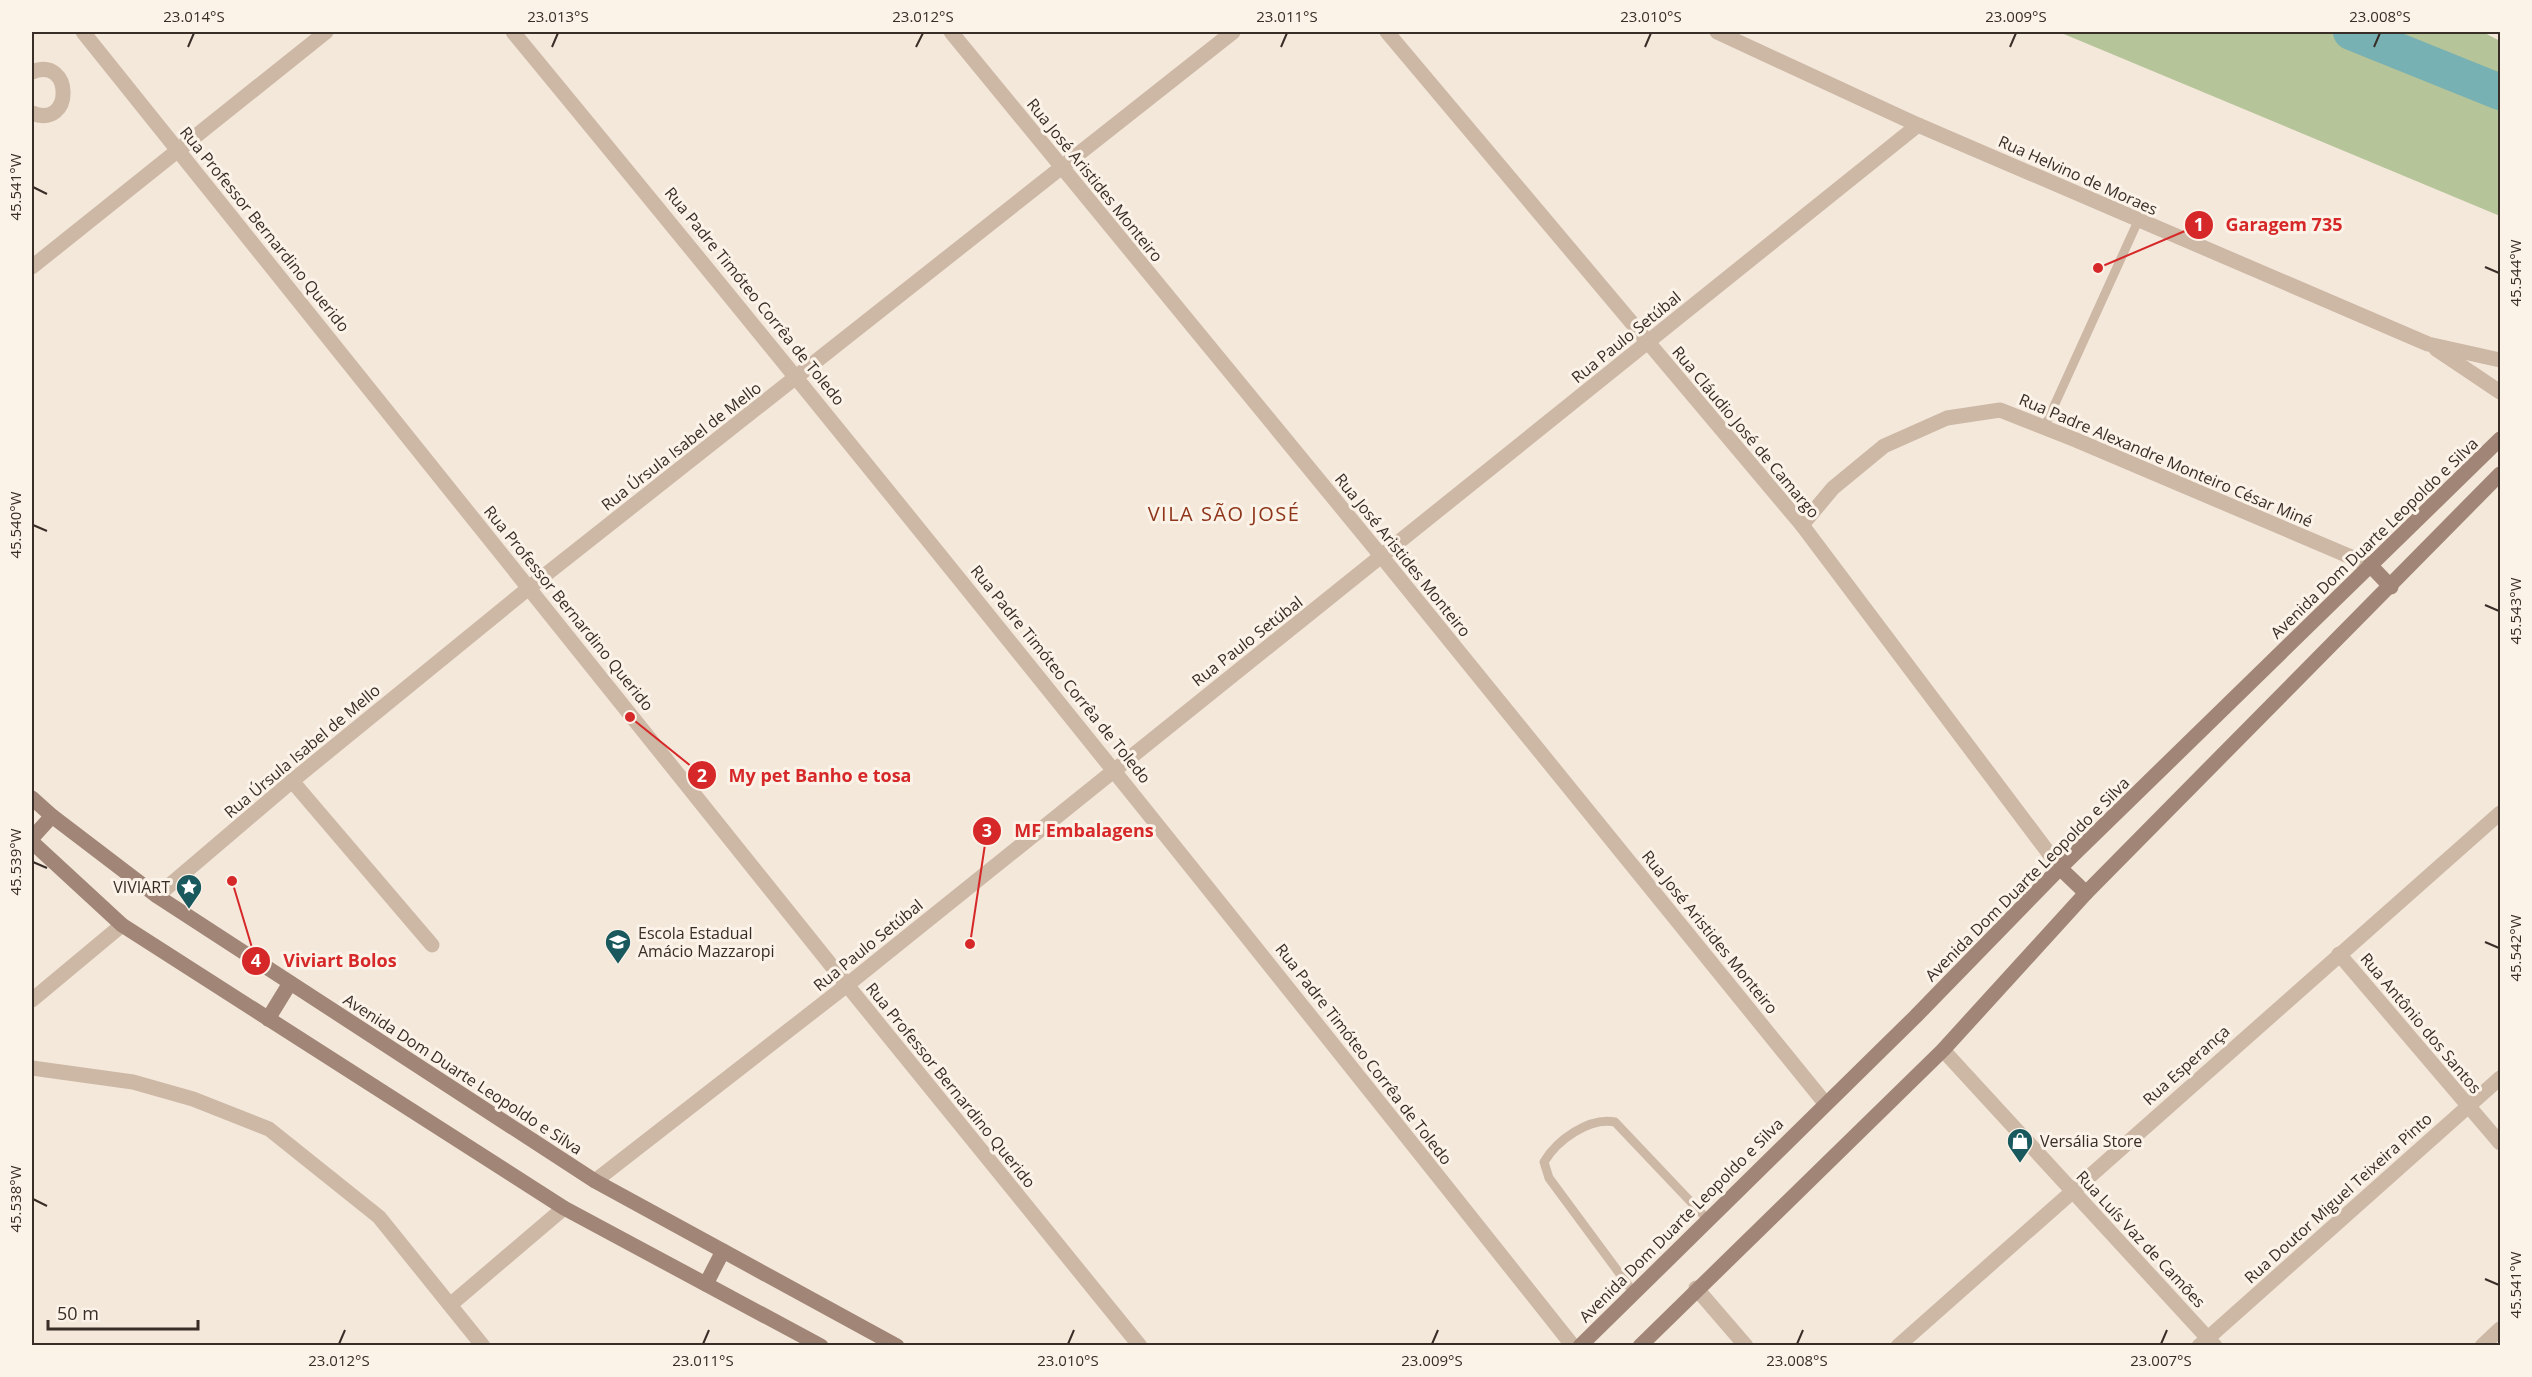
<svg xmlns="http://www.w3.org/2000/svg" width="2532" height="1377" font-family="'Open Sans',sans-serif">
  <rect width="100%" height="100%" fill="#f4e8db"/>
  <path fill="#b6c499" d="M2059 32H2483L2500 41V216Z"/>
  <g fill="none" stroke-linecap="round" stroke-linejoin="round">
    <path stroke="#77b1b3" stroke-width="36" d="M2351 32 2500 92"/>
    <g stroke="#cdb8a6" stroke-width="9">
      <path d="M2044 428 2138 221"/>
      <path d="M1634 1293 1549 1178 1544 1162C1557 1140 1589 1117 1615 1122L1708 1220"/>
    </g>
    <g stroke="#cdb8a6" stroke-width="15">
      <path d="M83 32 847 985 1140 1346"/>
      <path d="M513 32C871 466 1223 905 1573 1346"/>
      <path d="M951 32 1382 557 1825 1103"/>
      <path d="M1387 32 1802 525 2060 868"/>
      <path d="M1717 32 1918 125 2428 344 2500 360"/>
      <path d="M32 72C73 55 74 130 32 113"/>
      <path d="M32 267 326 32"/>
      <path d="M2436 349 2500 392"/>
      <path d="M1802 525 1833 488 1884 446 1947 418 2000 410 2076 440 2370 565"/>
      <path d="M292 781 432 945"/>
      <path d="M157 896 292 781 530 587 1233 32"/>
      <path d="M2339 954 2500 1143"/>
      <path d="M32 1000 122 925"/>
      <path d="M1943 1050 2215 1346"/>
      <path d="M32 1068 133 1082 193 1099 269 1129 379 1217 483 1346"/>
      <path d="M595 1181 847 985 1918 125"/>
      <path d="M1696 1288 1746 1346"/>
      <path d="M450 1305 564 1208"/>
      <path d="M1898 1346 2500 813"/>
      <path d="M2199 1346 2500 1078"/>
      <path d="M2482 1346 2500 1329"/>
    </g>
    <g stroke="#a18677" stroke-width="15">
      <path d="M2370 565 2391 587"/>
      <path d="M32 798 52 816 157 896 595 1181 897 1346"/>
      <path d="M32 838 52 816"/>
      <path d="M32 842 122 925 564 1208 821 1346"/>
      <path d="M2060 868 2086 893"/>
      <path d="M268 1019 290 983"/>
      <path d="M706 1284 723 1251"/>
      <path d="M1580 1346 1915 1017 2060 868 2500 439"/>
      <path d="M1640 1346 1943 1050 2086 893 2500 474"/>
    </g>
  </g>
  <path fill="none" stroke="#382d27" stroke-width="2" d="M188 47 194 33M552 47 558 33M916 47 923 33M1281 47 1287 33M1645 47 1651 33M2010 47 2016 33M2374 47 2380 33M33 187 47 194M2485 267 2499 273M33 525 47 531M2485 605 2499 611M33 862 47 868M2485 942 2499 948M33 1199 47 1206M2485 1279 2499 1285M339 1344 345 1330M703 1344 709 1330M1068 1344 1074 1330M1432 1344 1438 1330M1797 1344 1803 1330M2161 1344 2167 1330"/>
  <defs>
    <g id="sight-pin" transform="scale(1.35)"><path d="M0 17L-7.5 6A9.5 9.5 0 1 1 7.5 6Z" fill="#19595d" stroke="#fbf2e8"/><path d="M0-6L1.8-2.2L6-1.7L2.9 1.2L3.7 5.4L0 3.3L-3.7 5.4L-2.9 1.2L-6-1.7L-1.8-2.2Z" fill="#fff"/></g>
    <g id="school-pin" transform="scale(1.35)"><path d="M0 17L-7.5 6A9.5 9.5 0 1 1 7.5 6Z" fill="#19595d" stroke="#fbf2e8"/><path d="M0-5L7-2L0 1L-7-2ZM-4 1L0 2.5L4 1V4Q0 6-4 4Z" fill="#fff"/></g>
    <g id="shop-pin" transform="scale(1.35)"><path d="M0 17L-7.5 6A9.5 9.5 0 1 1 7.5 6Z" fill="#19595d" stroke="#fbf2e8"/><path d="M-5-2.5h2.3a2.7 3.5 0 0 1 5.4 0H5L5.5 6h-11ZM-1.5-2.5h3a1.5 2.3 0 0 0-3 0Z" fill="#fff"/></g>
  </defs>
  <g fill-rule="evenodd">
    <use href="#sight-pin" x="189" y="887"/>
    <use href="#school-pin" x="618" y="942"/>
    <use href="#shop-pin" x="2020" y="1141"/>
  </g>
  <g text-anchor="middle" stroke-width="6" stroke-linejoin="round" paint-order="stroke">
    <g font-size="16" fill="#382d27" stroke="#fbf2e8">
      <text transform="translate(2078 175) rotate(24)" y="6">Rua Helvino de Moraes</text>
      <text transform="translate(1095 180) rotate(51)" y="6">Rua José Aristides Monteiro</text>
      <text transform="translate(265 229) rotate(51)" y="6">Rua Professor Bernardino Querido</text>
      <text transform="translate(755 296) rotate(51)" y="6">Rua Padre Timóteo Corrêa de Toledo</text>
      <text transform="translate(1626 337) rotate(-39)" y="6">Rua Paulo Setúbal</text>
      <text transform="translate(1746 432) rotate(50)" y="6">Rua Cláudio José de Camargo</text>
      <text transform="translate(681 446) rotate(-38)" y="6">Rua Úrsula Isabel de Mello</text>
      <text transform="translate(2166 460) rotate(23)" y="6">Rua Padre Alexandre Monteiro César Miné</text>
      <text transform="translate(2374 538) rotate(-44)" y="6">Avenida Dom Duarte Leopoldo e Silva</text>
      <text transform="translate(1403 555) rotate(51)" y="6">Rua José Aristides Monteiro</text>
      <text transform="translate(569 608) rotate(51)" y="6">Rua Professor Bernardino Querido</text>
      <text transform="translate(1247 641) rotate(-38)" y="6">Rua Paulo Setúbal</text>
      <text transform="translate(1061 674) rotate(51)" y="6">Rua Padre Timóteo Corrêa de Toledo</text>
      <text transform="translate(302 751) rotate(-40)" y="6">Rua Úrsula Isabel de Mello</text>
      <text transform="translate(2027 879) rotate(-45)" y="6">Avenida Dom Duarte Leopoldo e Silva</text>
      <text transform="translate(1710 932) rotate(51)" y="6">Rua José Aristides Monteiro</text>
      <text transform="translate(868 945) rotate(-39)" y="6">Rua Paulo Setúbal</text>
      <text transform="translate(2421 1023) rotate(50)" y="6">Rua Antônio dos Santos</text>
      <text transform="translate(1364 1054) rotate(52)" y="6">Rua Padre Timóteo Corrêa de Toledo</text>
      <text transform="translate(2186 1065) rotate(-42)" y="6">Rua Esperança</text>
      <text transform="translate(463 1074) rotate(33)" y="6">Avenida Dom Duarte Leopoldo e Silva</text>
      <text transform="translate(951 1085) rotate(51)" y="6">Rua Professor Bernardino Querido</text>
      <text transform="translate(2338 1198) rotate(-42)" y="6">Rua Doutor Miguel Teixeira Pinto</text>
      <text transform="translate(1681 1220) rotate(-45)" y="6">Avenida Dom Duarte Leopoldo e Silva</text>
      <text transform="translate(2141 1239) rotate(47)" y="6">Rua Luís Vaz de Camões</text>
    </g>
    <g font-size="16" fill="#382d27" stroke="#fbf2e8" text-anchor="start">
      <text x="170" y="893" text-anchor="end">VIVIART</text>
      <text x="638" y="939">Escola Estadual<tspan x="638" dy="18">Amácio Mazzaropi</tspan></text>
      <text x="2040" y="1147">Versália Store</text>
    </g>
    <g font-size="20" letter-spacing="1.5" fill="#8e351a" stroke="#fbf2e8">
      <text x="1224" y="521">VILA SÃO JOSÉ</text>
    </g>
  </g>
  <path fill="none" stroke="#d62828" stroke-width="2" d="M2098 268L2199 225M630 717L702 775M970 944L987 831M232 881L256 961"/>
  <g fill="#d62828" stroke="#fbf2e8" stroke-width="2">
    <circle cx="2098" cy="268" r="6"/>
    <circle cx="630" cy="717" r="6"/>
    <circle cx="970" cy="944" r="6"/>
    <circle cx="232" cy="881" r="6"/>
    <circle cx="2199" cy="225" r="15"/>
    <circle cx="702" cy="775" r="15"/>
    <circle cx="987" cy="831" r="15"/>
    <circle cx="256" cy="961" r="15"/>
  </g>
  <g font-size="18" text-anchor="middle" font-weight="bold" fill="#fff">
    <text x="2199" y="231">1</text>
    <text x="702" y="782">2</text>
    <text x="987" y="837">3</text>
    <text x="256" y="967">4</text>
  </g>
  <g font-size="18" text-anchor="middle" font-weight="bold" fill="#d62828" stroke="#fbf2e8" stroke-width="6" stroke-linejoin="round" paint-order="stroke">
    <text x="2284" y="231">Garagem 735</text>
    <text x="820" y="782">My pet Banho e tosa</text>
    <text x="1084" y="837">MF Embalagens</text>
    <text x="340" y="967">Viviart Bolos</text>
  </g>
  <rect width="2532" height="1377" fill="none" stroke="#fbf2e8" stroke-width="66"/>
  <path d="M48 1320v9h150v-9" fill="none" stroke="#382d27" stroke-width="3"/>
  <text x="57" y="1320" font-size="18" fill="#382d27" stroke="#fbf2e8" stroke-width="4.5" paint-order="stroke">50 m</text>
  <rect x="33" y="33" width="2466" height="1311" fill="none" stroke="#382d27" stroke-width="2"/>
  <g font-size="15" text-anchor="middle" fill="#382d27">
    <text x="194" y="22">23.014°S</text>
    <text x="558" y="22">23.013°S</text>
    <text x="923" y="22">23.012°S</text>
    <text x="1287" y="22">23.011°S</text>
    <text x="1651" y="22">23.010°S</text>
    <text x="2016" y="22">23.009°S</text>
    <text x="2380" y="22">23.008°S</text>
    <text transform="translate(16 187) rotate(-90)" y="5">45.541°W</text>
    <text transform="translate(2516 273) rotate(-90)" y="5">45.544°W</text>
    <text transform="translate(16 525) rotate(-90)" y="5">45.540°W</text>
    <text transform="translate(2516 611) rotate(-90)" y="5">45.543°W</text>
    <text transform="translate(16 862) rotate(-90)" y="5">45.539°W</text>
    <text transform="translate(2516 948) rotate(-90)" y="5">45.542°W</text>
    <text transform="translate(16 1199) rotate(-90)" y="5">45.538°W</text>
    <text transform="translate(2516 1285) rotate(-90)" y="5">45.541°W</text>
    <text x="339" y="1366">23.012°S</text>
    <text x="703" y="1366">23.011°S</text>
    <text x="1068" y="1366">23.010°S</text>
    <text x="1432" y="1366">23.009°S</text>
    <text x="1797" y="1366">23.008°S</text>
    <text x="2161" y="1366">23.007°S</text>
  </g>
</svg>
